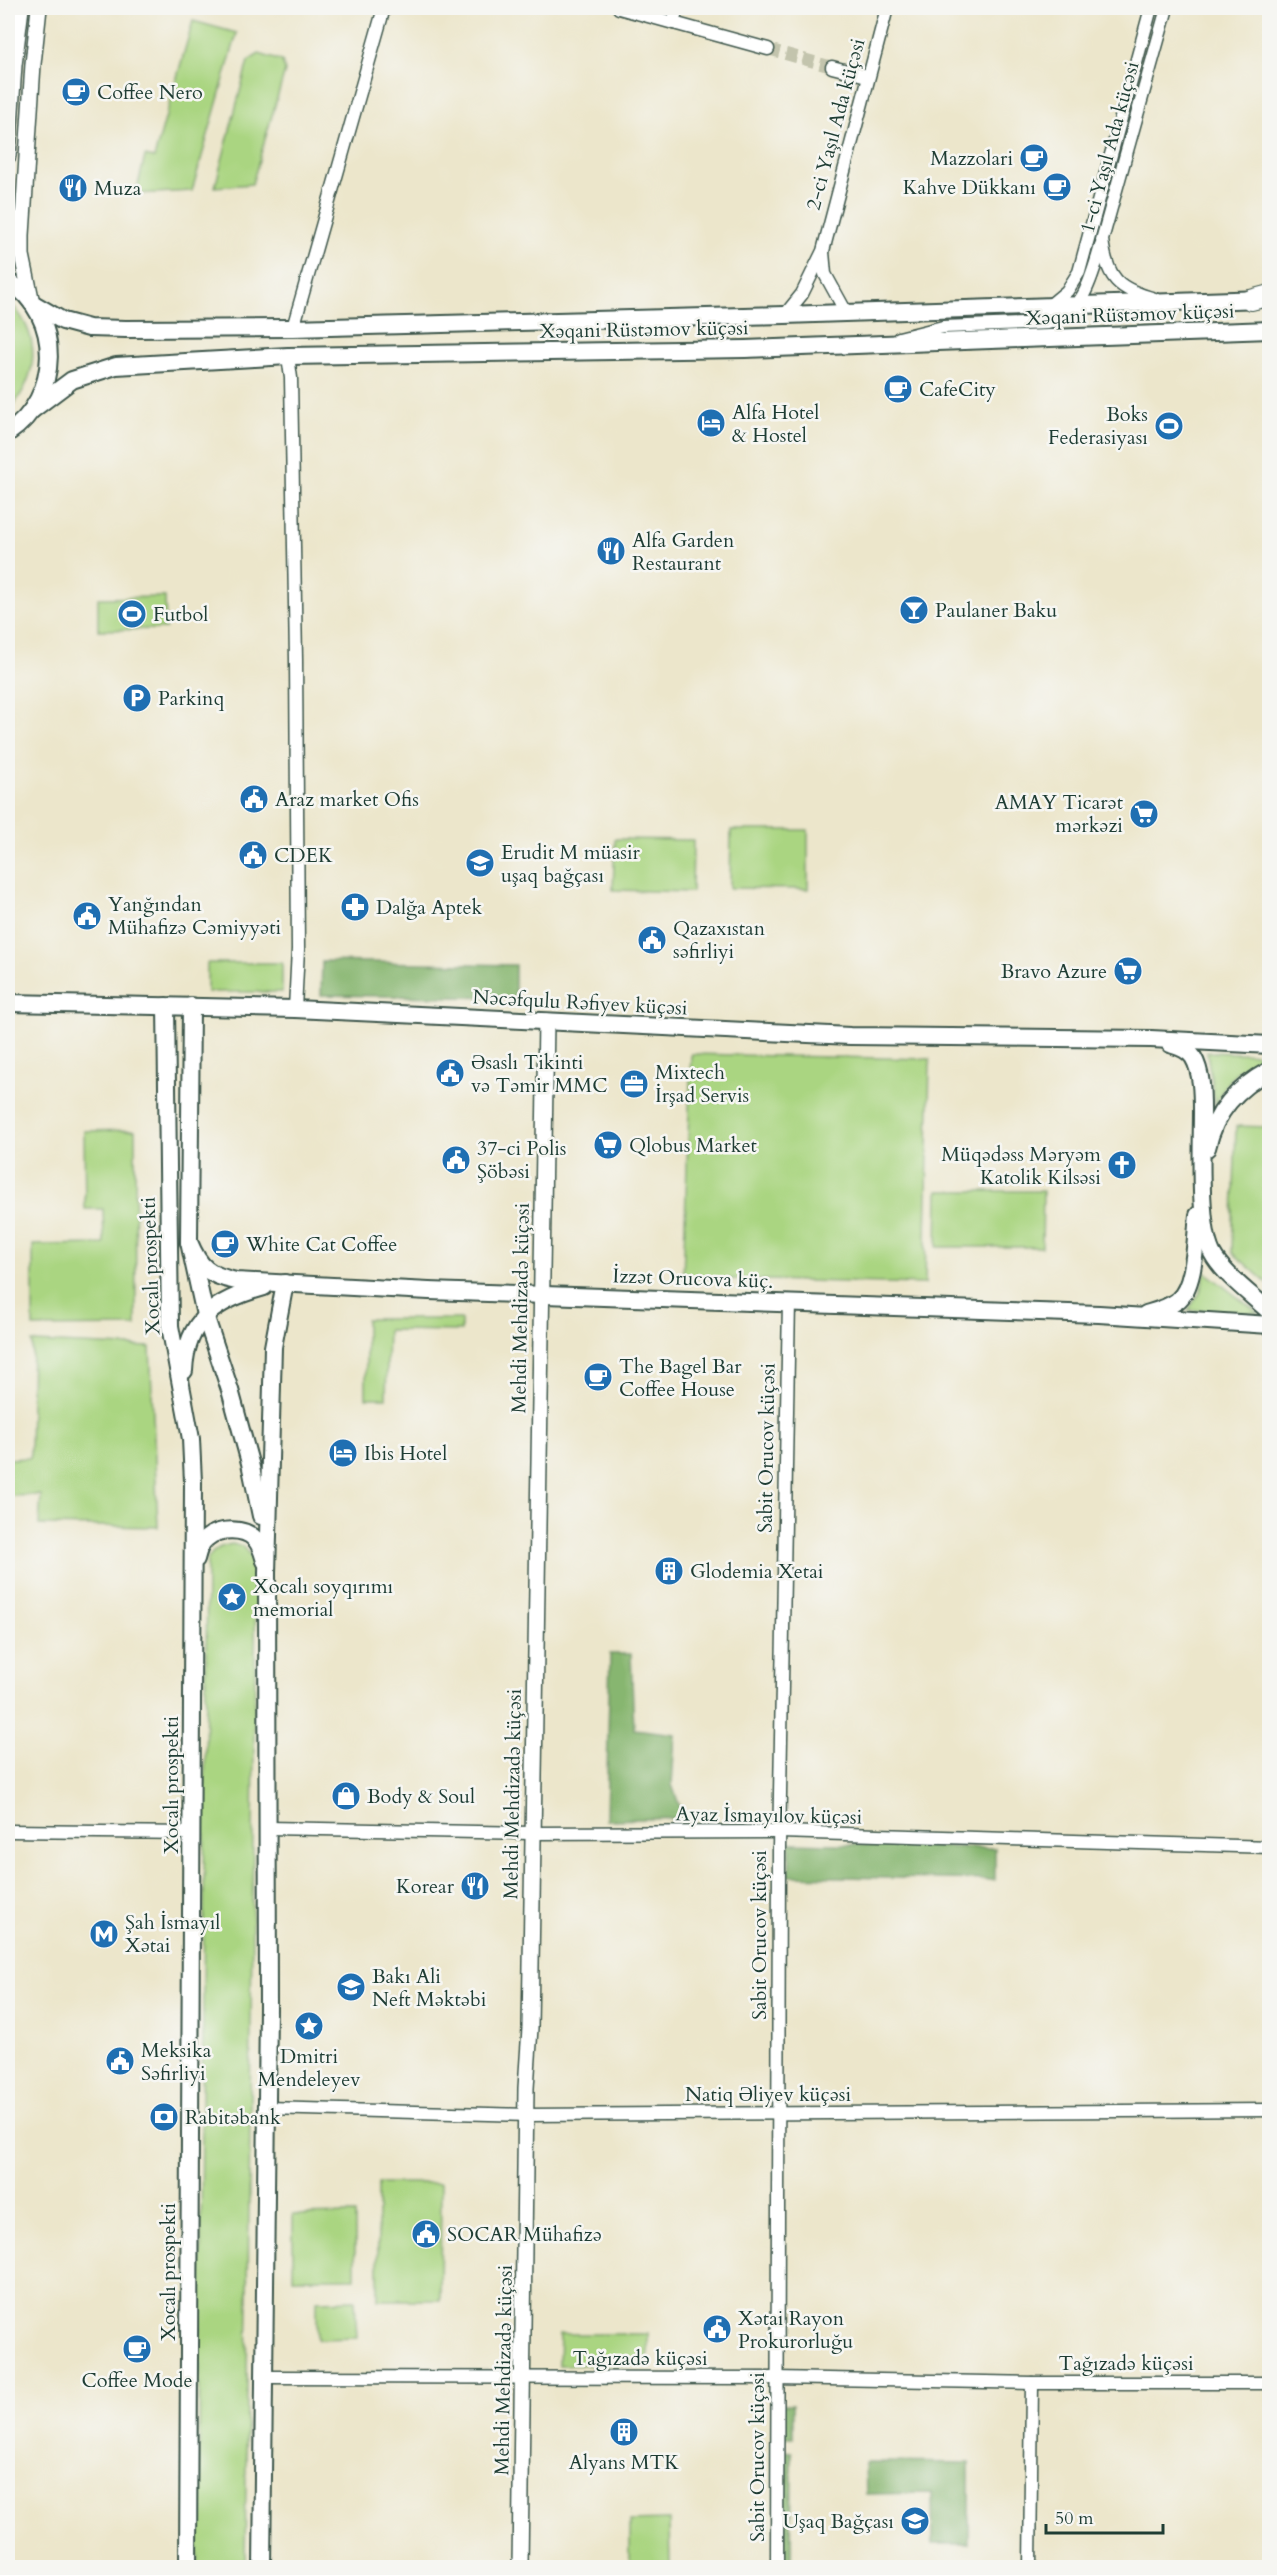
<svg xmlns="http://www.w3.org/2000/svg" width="1277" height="2575" font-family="Cardo,serif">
  <rect width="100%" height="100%" fill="#f6f6f2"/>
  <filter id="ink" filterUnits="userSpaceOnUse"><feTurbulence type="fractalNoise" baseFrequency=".0167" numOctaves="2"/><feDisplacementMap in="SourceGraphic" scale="12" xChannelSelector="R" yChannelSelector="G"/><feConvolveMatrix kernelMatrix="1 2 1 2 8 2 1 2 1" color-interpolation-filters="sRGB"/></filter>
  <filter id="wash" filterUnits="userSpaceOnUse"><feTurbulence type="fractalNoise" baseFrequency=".008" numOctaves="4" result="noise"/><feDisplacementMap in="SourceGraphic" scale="24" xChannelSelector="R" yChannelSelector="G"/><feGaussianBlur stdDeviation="1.35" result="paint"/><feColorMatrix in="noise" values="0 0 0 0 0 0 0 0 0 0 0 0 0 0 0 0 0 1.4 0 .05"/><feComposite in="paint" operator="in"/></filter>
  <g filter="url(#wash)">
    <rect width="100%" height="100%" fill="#ece6cb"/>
    <g fill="#aad581" stroke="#64895a" stroke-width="1.5">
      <path d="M193 21 237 33 192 191 136 194 145 156 154 158Z"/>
      <path d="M259 54 282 61 285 71 252 184 215 187 248 61Z"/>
      <path d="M8 300C43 336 39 376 8 412Z"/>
      <path d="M165 597 166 629 98 630V598Z"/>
      <path d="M731 830H808V889L730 888Z"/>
      <path d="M615 839 693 840 692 892 613 890Z"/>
      <rect x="207" y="963" width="75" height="29"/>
      <path d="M1207 1052 1268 1054C1236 1070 1230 1073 1215 1105Z"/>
      <path d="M691 1054 930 1059 925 1284 683 1278Z"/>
      <path d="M1236 1126 1269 1127V1285L1232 1252Z"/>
      <path d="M135 1130 136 1326 33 1327V1245L104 1244 103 1209H85L84 1131Z"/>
      <path d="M938 1191H1043L1042 1247H937Z"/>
      <path d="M1205 1272 1258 1313 1188 1310 1200 1293Z"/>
      <path d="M366 1319H461V1331L388 1330 386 1398H366Z"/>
      <path d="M32 1342 150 1347 158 1527 39 1525 41 1495 8 1496V1459L30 1458Z"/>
      <path d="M232 1544 242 1546 256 1562 245 2567 198 2568 207 1561C212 1550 220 1546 232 1544Z"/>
      <path d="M378 2183H441L440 2300H378Z"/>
      <path d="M355 2214V2278H293V2215Z"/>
      <path d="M355 2300 357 2338 317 2339V2301Z"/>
      <path d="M560 2334H648V2366L559 2365Z"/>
      <path d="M669 2520 670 2567H630V2521Z"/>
    </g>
    <g fill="#87b66f" stroke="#537a52" stroke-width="1.5">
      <path d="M322 961 515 965V998L321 995Z"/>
      <path d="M610 1654H631L634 1729 675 1734 672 1785 684 1818 606 1820Z"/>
      <path d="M790 1843 995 1848V1880L789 1876Z"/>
      <rect x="780" y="2404" width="13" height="34"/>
      <path d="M780 2451 792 2452 791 2567H780Z"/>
      <path d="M865 2462 969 2463V2544H933L932 2493 866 2494Z"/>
    </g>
  </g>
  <g filter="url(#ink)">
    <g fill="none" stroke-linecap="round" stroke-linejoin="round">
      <path stroke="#c3c4ad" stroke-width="12" stroke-dasharray="12 6" stroke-linecap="butt" d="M768 49 832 67"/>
      <g stroke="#3e564b" stroke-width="15">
        <g id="minor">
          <path d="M619 8 768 49"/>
          <path d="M673 23 677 8"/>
          <path d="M832 67 867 76"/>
          <path d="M823 252 825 274 847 314"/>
          <path d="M1155 299C1118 289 1107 279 1102 240L1167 8"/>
          <path d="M1049 306 1067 291 1079 272 1151 8"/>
          <path d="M785 315 802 294 823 251 887 8"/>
          <path d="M293 328 384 8"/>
          <path d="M899 338 943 327 1048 323C1084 314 1091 278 1101 246"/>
          <path d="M288 356 291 378 296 659 298 949 295 1009"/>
          <path d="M268 1828 533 1833 780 1832 1270 1847"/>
          <path d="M8 1831 191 1833"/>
          <path d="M267 2108 528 2115 1270 2110"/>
          <path d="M263 2377 776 2378 1032 2383H1270"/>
          <path d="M777 2568 779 1848 789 1302"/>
          <path d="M1030 2568 1032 2383"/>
        </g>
      </g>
      <g stroke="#3e564b" stroke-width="18">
        <g id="tertiary">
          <path d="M8 156 14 65 21 8"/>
          <path d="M32 303 22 255V235L33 64 39 8"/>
          <path d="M520 2568 526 2088 530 2028 546 1021"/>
        </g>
      </g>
      <g stroke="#3e564b" stroke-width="20">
        <g id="secondary">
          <path d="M8 281C64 315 61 398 8 433"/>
          <path d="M32 303 63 321 89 328 126 329 293 328 785 315 1263 299"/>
          <path d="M32 410 72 380 116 366 288 356 745 349 1270 330"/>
          <path d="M8 1003 295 1009 850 1036 1151 1039 1270 1045"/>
          <path d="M166 1006 170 1326 191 1439 193 1482 188 2568"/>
          <path d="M191 1006 189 1242 205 1315 230 1390 250 1463 261 1516"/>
          <path d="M1170 1044C1179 1047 1187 1049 1193 1057 1202 1072 1202 1094 1202 1111 1202 1145 1198 1225 1212 1253 1223 1274 1252 1295 1270 1312"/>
          <path d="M1207 1148C1215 1111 1237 1088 1270 1070"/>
          <path d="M189 1242C200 1268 208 1275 236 1281L429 1291 1099 1314 1270 1325"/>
          <path d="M1146 1314C1156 1311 1168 1308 1177 1301 1196 1287 1195 1238 1198 1215"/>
          <path d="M184 1371C186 1319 217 1300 264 1287"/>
          <path d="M196 1559C198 1551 200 1543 207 1538 219 1528 244 1527 255 1539 261 1545 263 1554 265 1561"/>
          <path d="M262 2568 268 2007 267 1573 273 1347 285 1283"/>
        </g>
      </g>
      <g stroke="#3e564b" stroke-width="22">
        <path id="trunk" d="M1251 300 1270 295"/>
      </g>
      <use href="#minor" stroke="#fff" stroke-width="12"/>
      <use href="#tertiary" stroke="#fff" stroke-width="15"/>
      <use href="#secondary" stroke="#fff" stroke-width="16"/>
      <use href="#trunk" stroke="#fff" stroke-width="20"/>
    </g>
  </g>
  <defs>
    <g id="cafe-disc" transform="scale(1.5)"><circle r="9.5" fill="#1f6fb2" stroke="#f6f6f2"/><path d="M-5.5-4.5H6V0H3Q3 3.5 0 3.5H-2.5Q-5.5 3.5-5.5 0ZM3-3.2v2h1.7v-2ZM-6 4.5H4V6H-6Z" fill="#fff"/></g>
    <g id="restaurant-disc" transform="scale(1.5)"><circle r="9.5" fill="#1f6fb2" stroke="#f6f6f2"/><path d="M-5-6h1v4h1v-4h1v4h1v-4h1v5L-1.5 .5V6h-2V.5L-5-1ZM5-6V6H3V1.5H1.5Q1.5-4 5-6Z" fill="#fff"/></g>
    <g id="hotel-disc" transform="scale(1.5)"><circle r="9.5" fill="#1f6fb2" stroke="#f6f6f2"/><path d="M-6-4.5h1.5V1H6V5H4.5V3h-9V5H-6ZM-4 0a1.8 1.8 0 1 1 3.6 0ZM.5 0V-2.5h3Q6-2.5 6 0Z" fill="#fff"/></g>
    <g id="stadium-disc" transform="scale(1.5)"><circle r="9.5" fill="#1f6fb2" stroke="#f6f6f2"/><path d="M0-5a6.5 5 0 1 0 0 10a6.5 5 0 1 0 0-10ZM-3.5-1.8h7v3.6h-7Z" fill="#fff"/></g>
    <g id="bar-disc" transform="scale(1.5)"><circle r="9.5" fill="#1f6fb2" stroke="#f6f6f2"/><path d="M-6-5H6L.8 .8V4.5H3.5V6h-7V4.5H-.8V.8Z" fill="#fff"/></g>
    <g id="parking-disc" transform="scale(1.5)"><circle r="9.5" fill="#1f6fb2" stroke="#f6f6f2"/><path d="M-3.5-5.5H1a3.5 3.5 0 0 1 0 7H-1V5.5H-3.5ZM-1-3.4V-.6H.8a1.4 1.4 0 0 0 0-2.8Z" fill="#fff"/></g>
    <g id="civic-disc" transform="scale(1.5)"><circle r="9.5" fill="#1f6fb2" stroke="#f6f6f2"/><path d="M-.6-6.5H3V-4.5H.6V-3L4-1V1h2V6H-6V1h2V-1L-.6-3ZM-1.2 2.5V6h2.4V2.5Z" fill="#fff"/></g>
    <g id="supermarket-disc" transform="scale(1.5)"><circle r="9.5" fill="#1f6fb2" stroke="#f6f6f2"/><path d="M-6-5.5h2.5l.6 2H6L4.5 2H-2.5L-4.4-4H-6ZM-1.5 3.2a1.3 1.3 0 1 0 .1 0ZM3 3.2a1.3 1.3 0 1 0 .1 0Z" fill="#fff"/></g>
    <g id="school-disc" transform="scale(1.5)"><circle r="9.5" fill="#1f6fb2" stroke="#f6f6f2"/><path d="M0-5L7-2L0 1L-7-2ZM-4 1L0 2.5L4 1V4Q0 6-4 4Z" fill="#fff"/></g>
    <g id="pharmacy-disc" transform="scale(1.5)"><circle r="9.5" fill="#1f6fb2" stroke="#f6f6f2"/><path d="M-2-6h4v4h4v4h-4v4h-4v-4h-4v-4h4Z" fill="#fff"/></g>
    <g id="office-disc" transform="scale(1.5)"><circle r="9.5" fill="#1f6fb2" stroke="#f6f6f2"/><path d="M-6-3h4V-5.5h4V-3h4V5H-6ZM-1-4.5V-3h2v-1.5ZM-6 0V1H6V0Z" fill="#fff"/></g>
    <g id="church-disc" transform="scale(1.5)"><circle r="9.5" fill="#1f6fb2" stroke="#f6f6f2"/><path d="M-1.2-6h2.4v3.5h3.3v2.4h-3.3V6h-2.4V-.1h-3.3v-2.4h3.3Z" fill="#fff"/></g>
    <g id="building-disc" transform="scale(1.5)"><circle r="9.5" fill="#1f6fb2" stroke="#f6f6f2"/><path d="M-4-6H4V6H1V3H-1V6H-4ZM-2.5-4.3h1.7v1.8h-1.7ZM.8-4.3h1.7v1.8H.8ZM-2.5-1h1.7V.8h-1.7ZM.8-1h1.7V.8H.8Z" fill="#fff"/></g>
    <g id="sight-disc" transform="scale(1.5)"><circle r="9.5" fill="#1f6fb2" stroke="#f6f6f2"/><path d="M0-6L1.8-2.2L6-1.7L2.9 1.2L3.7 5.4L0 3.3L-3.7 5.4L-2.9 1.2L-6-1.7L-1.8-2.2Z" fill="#fff"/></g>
    <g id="shop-disc" transform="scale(1.5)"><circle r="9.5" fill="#1f6fb2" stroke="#f6f6f2"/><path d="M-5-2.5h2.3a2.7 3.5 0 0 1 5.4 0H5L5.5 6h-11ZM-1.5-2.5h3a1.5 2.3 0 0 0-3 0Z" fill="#fff"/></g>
    <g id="metro-disc" transform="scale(1.5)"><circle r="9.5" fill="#1f6fb2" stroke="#f6f6f2"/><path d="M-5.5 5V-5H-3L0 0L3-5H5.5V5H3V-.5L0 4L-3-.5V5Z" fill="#fff"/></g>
    <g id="university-disc" transform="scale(1.5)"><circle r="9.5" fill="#1f6fb2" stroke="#f6f6f2"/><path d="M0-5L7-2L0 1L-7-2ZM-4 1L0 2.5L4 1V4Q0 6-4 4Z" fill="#fff"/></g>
    <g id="bank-disc" transform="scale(1.5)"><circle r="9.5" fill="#1f6fb2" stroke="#f6f6f2"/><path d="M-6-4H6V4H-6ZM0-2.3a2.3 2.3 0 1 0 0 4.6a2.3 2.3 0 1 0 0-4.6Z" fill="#fff"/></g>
  </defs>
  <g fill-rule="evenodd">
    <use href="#cafe-disc" x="76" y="92"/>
    <use href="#cafe-disc" x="1034" y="158"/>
    <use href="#cafe-disc" x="1057" y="187"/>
    <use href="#restaurant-disc" x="73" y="188"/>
    <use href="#cafe-disc" x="898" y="389"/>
    <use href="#hotel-disc" x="711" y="423"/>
    <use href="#stadium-disc" x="1169" y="426"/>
    <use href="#restaurant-disc" x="611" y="551"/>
    <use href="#bar-disc" x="914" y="610"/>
    <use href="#stadium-disc" x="132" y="614"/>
    <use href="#parking-disc" x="137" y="698"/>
    <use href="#civic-disc" x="254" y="799"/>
    <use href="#supermarket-disc" x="1144" y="814"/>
    <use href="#civic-disc" x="253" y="855"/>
    <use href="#school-disc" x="480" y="863"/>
    <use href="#pharmacy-disc" x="355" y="907"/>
    <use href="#civic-disc" x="87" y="916"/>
    <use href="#civic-disc" x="652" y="940"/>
    <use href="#supermarket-disc" x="1128" y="971"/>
    <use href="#civic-disc" x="450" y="1073"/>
    <use href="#office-disc" x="634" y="1084"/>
    <use href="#supermarket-disc" x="608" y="1145"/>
    <use href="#civic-disc" x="456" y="1160"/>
    <use href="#church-disc" x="1122" y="1165"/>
    <use href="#cafe-disc" x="225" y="1244"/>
    <use href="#cafe-disc" x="598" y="1377"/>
    <use href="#hotel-disc" x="343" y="1453"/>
    <use href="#building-disc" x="669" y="1571"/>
    <use href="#sight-disc" x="232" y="1597"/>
    <use href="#shop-disc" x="346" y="1796"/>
    <use href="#restaurant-disc" x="475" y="1886"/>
    <use href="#metro-disc" x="104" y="1934"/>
    <use href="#university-disc" x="351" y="1987"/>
    <use href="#sight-disc" x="309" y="2026"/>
    <use href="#civic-disc" x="120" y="2061"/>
    <use href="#bank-disc" x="164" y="2117"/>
    <use href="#civic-disc" x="426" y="2234"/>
    <use href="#civic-disc" x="717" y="2329"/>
    <use href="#cafe-disc" x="137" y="2349"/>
    <use href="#building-disc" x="624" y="2432"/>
    <use href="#school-disc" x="915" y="2521"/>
  </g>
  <g text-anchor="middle" stroke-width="5" stroke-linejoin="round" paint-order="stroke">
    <g font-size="20" fill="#1f3d34" stroke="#f6f6f2" text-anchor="start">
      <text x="97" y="99">Coffee Nero</text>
      <text x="1013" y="165" text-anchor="end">Mazzolari</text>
      <text x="1036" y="194" text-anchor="end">Kahve Dükkanı</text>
      <text x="94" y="195">Muza</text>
      <text x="919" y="396">CafeCity</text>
      <text x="732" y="419">Alfa Hotel<tspan x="732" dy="23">&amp; Hostel</tspan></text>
      <text x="1148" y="421" text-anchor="end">Boks<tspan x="1148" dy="23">Federasiyası</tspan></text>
      <text x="632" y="547">Alfa Garden<tspan x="632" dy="23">Restaurant</tspan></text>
      <text x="935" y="617">Paulaner Baku</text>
      <text x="153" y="621">Futbol</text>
      <text x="158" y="705">Parkinq</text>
      <text x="275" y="806">Araz market Ofis</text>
      <text x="1123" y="809" text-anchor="end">AMAY Ticarət<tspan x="1123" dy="23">mərkəzi</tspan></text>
      <text x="501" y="859">Erudit M müasir<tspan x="501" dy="23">uşaq bağçası</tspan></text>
      <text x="274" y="862">CDEK</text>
      <text x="108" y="911">Yanğından<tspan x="108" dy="23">Mühafizə Cəmiyyəti</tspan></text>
      <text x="376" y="914">Dalğa Aptek</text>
      <text x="673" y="935">Qazaxıstan<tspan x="673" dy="23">səfirliyi</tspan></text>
      <text x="1107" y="978" text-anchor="end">Bravo Azure</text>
      <text x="471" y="1069">Əsaslı Tikinti<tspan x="471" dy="23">və Təmir MMC</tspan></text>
      <text x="655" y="1079">Mixtech<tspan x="655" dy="23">İrşad Servis</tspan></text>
      <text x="629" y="1152">Qlobus Market</text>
      <text x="477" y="1155">37-ci Polis<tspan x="477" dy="23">Şöbəsi</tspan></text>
      <text x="1101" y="1161" text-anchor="end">Müqədəss Məryəm<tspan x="1101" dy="23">Katolik Kilsəsi</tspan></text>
      <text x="246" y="1251">White Cat Coffee</text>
      <text x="619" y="1373">The Bagel Bar<tspan x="619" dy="23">Coffee House</tspan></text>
      <text x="364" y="1460">Ibis Hotel</text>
      <text x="690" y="1578">Glodemia Xetai</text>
      <text x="253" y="1593">Xocalı soyqırımı<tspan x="253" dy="23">memorial</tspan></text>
      <text x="367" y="1803">Body &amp; Soul</text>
      <text x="454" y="1893" text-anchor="end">Korear</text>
      <text x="125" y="1929">Şah İsmayıl<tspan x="125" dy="23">Xətai</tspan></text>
      <text x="372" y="1983">Bakı Ali<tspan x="372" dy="23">Neft Məktəbi</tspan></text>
      <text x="141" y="2057">Meksika<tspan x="141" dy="23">Səfirliyi</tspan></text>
      <text x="309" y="2063" text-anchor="middle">Dmitri<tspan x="309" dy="23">Mendeleyev</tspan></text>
      <text x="185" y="2124">Rabitəbank</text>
      <text x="447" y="2241">SOCAR Mühafizə</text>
      <text x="738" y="2325">Xətai Rayon<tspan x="738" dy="23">Prokurorluğu</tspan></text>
      <text x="137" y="2387" text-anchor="middle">Coffee Mode</text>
      <text x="624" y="2469" text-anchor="middle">Alyans MTK</text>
      <text x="894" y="2528" text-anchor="end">Uşaq Bağçası</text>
    </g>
    <g font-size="20" fill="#1f3d34" stroke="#f6f6f2">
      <text transform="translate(835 124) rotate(-75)" y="7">2-ci Yaşıl Ada küçəsi</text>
      <text transform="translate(1109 147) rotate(-75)" y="7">1-ci Yaşıl Ada küçəsi</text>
      <text transform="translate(1130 314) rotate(-2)" y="7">Xəqani Rüstəmov küçəsi</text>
      <text transform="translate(644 329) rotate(-1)" y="7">Xəqani Rüstəmov küçəsi</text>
      <text transform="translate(580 1002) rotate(3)" y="7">Nəcəfqulu Rəfiyev küçəsi</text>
      <text transform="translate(150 1266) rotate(-92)" y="7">Xocalı prospekti</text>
      <text transform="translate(693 1278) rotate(2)" y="7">İzzət Orucova küç.</text>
      <text transform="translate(520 1308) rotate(-89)" y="7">Mehdi Mehdizadə küçəsi</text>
      <text transform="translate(766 1448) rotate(-89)" y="7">Sabit Orucov küçəsi</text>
      <text transform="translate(171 1785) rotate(-90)" y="7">Xocalı prospekti</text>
      <text transform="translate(512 1794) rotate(-89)" y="7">Mehdi Mehdizadə küçəsi</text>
      <text transform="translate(769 1815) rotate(1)" y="7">Ayaz İsmayılov küçəsi</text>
      <text transform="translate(759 1935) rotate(-90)" y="7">Sabit Orucov küçəsi</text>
      <text x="768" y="2101">Natiq Əliyev küçəsi</text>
      <text transform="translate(168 2272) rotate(-90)" y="7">Xocalı prospekti</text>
      <text x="640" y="2365">Tağızadə küçəsi</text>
      <text x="1126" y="2370">Tağızadə küçəsi</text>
      <text transform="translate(503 2370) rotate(-89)" y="7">Mehdi Mehdizadə küçəsi</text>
      <text transform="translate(757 2457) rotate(-90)" y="7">Sabit Orucov küçəsi</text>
    </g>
  </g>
  <rect width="1277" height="2575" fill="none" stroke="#f6f6f2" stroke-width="30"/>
  <path d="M1046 2524v9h117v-9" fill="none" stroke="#1f3d34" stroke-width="3"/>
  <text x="1055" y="2524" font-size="18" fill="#1f3d34" stroke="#f6f6f2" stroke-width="4.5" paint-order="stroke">50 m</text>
</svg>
